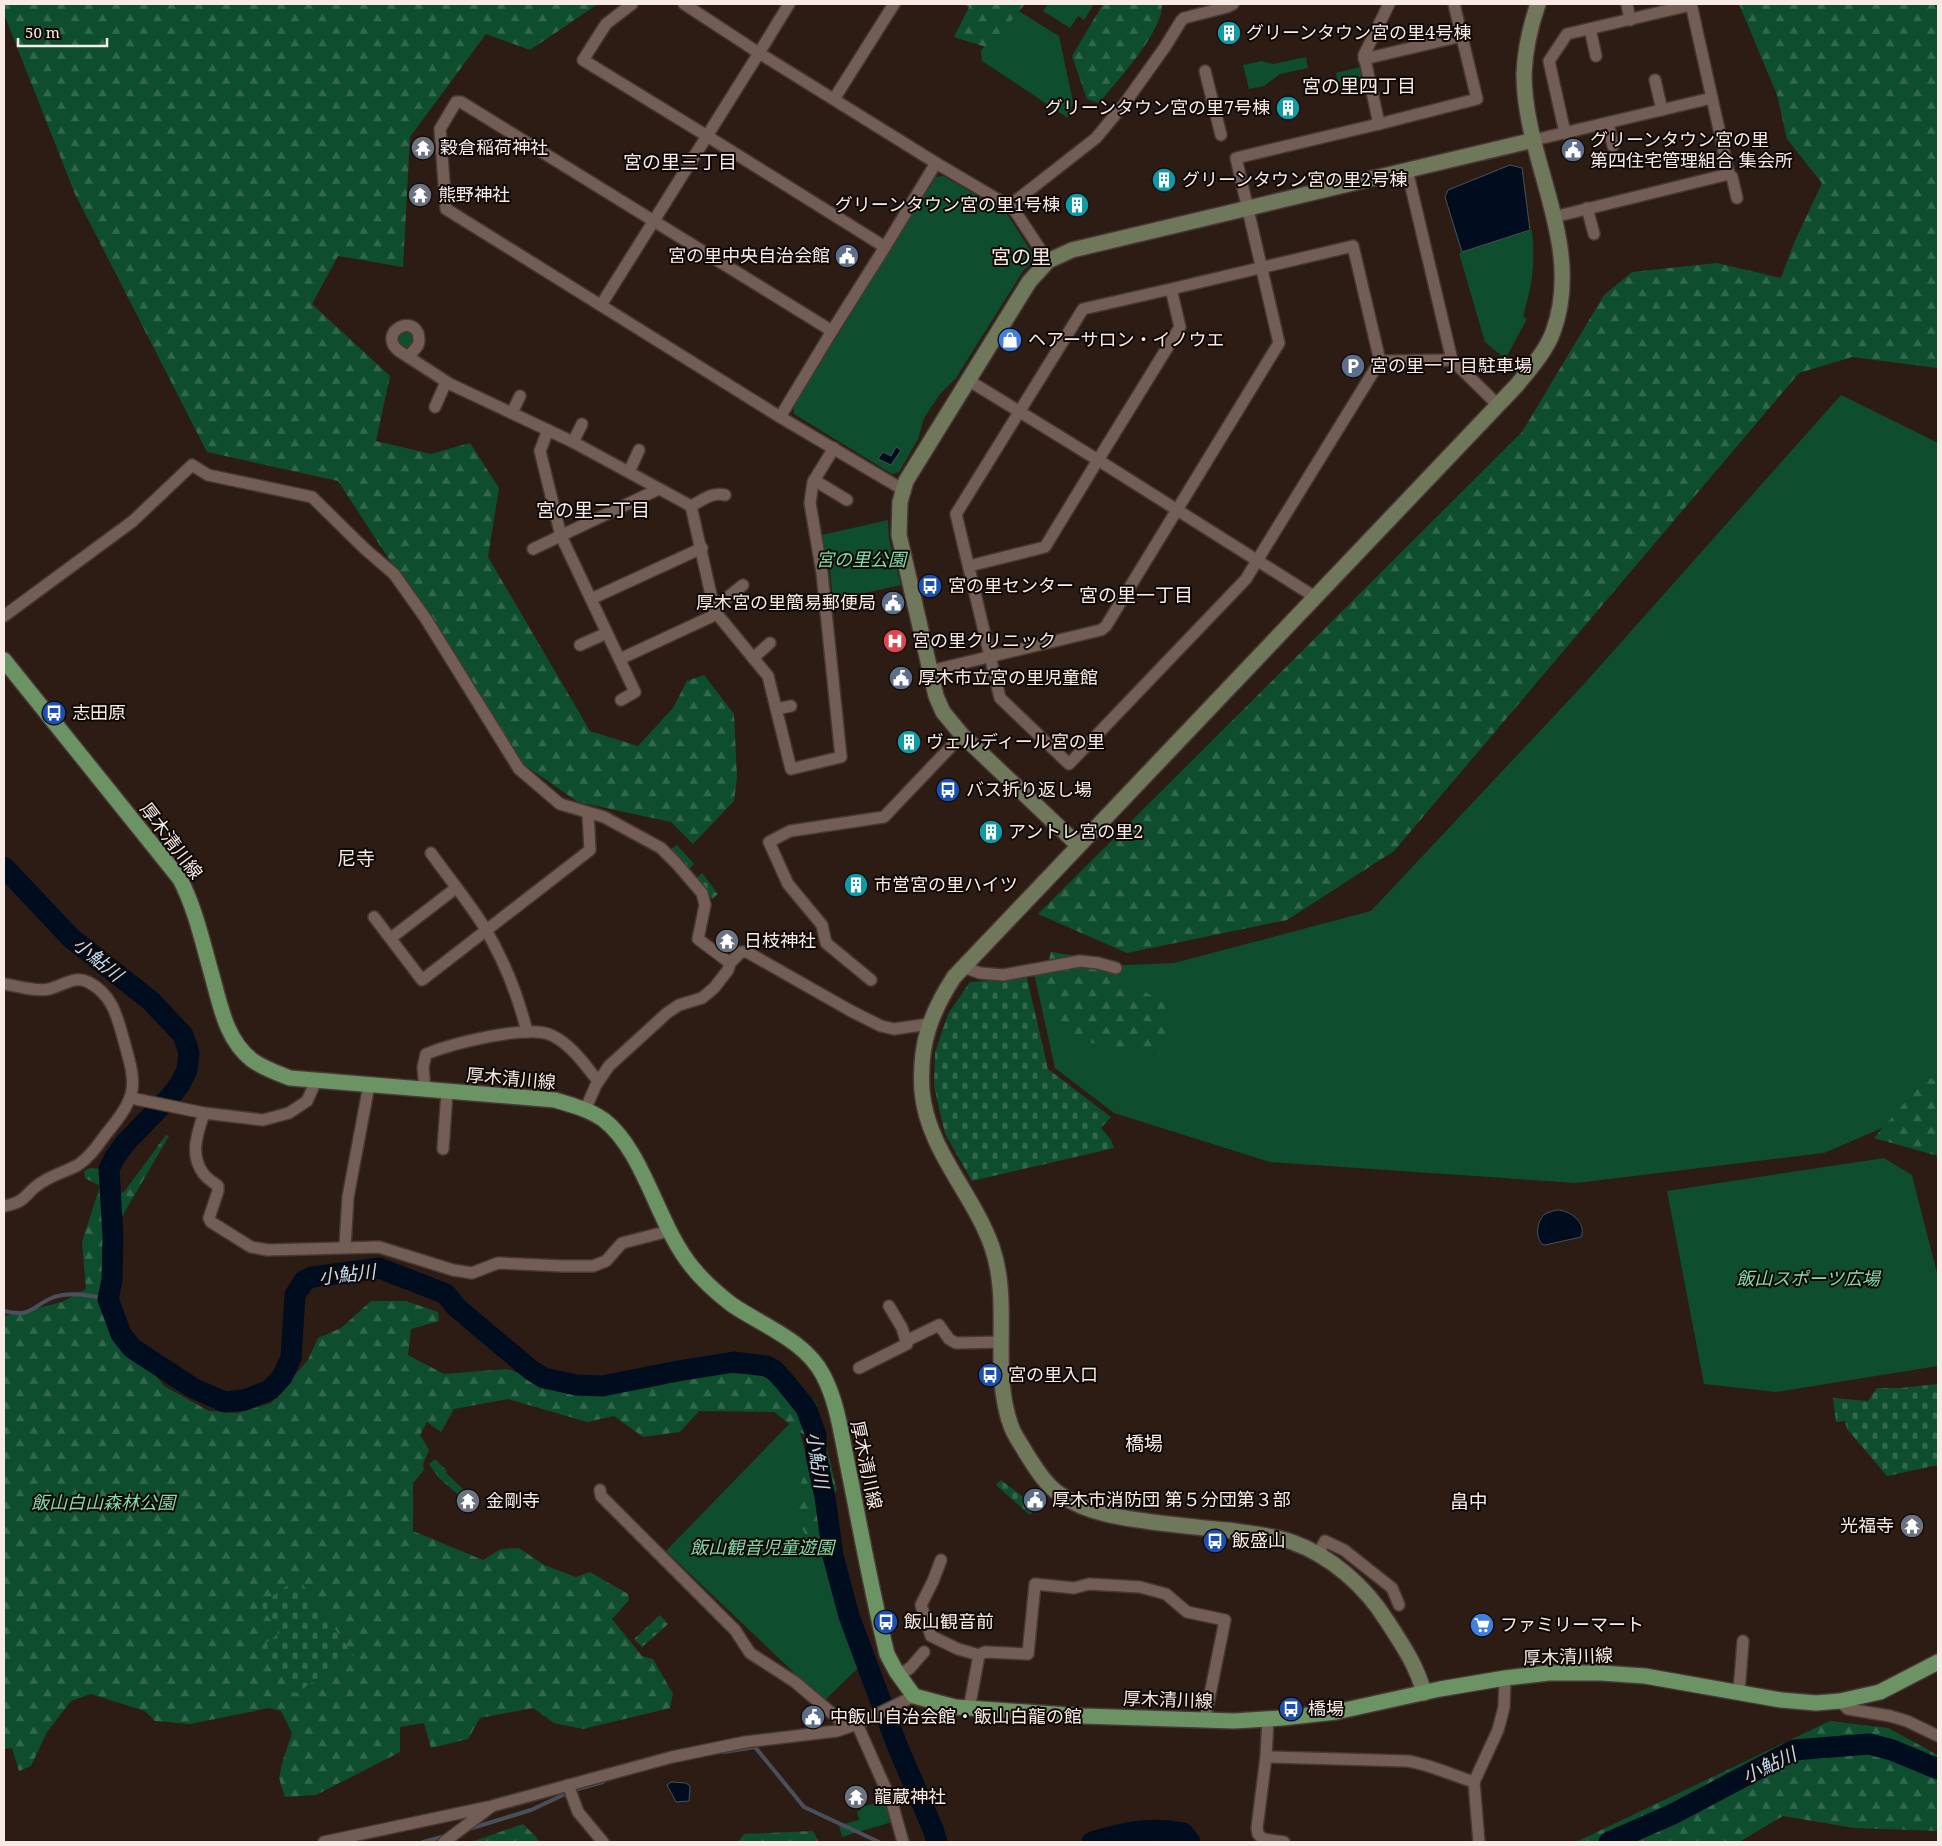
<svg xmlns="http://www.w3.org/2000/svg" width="1942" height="1846" font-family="'Noto Serif','Noto Sans JP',serif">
  <defs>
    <pattern id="forest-firs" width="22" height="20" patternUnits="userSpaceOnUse" patternTransform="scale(1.25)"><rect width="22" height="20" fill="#0e4e2f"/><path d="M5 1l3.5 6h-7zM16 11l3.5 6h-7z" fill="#32684d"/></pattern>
    <pattern id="cemetery-stones" width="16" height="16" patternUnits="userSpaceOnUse" patternTransform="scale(1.25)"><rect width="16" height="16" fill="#0e4e2f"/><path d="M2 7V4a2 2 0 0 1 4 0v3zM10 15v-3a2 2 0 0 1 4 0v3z" fill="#32684d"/></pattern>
  </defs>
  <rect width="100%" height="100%" fill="#2d1c14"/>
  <g fill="#0e4e2f">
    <path d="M1048 4H1094L1084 20 1078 16 1070 28 1043 11Z"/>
    <path d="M1017 10 1059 36 1073 102 1068 118 982 61 981 51 1010 12Z"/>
    <path d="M1306 57 1308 68 1280 74 1264 86 1249 89 1243 65 1261 61 1273 64Z"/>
    <path d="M1360 67 1364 88 1340 94 1336 73Z"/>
    <path d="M943 176 1006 212 1032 253V262L1023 271 956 378 940 394 924 418 918 439 899 472 892 474 794 414 793 407 936 177Z"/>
    <path d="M1532 230C1535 265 1533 282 1523 316L1527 319 1507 356 1503 357 1485 342 1459 253Z"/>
    <path d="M401 330 410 331 414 337C413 344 412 347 404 349L396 342Z"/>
    <path d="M1841 395 1938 443V1104L1824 1153 1576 1183 1270 1162 1114 1113 1055 1068 1033 969 1174 963 1371 911 1584 684Z"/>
    <path d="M888 520 889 539 901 585 833 600 830 571 822 535Z"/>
    <path d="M1884 1158 1912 1175 1938 1277V1366L1776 1392 1704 1384 1667 1191Z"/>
    <path d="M796 1417 861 1665 824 1701 666 1551Z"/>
    <path d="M886 1801 892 1822 842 1837 839 1825 859 1820 857 1811 861 1810V1807Z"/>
  </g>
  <g fill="url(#forest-firs)">
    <path d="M4 4H598L530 50 486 34 410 137 403 267 338 256 312 304 390 376 376 441 431 454 470 443 499 488 488 557 590 731 638 746 673 708 687 681 704 675 734 714 737 777 734 801 693 844 671 822 578 802 523 764 338 481 207 452 75 194 4 14Z"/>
    <path d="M964 4H1025L989 48 954 37 969 7Z"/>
    <path d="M1103 4H1162C1163 32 1117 81 1099 103L1087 99 1072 56Z"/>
    <path d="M1739 4H1938V368L1852 357 1799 373 1394 851 1287 920 1127 953 1038 914 1522 432 1604 295 1632 272 1717 263 1781 278 1794 243 1822 183 1787 139 1777 95Z"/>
    <path d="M1051 952 1077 956 1173 1007 1159 1056 1056 1036 1043 984Z"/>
    <path d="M1927 1077 1938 1081V1156L1874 1138Z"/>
    <path d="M166 1135 169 1136 110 1237 114 1293 124 1333 164 1386 209 1411 238 1413 271 1403 308 1360 318 1338 341 1328 371 1301H406L438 1312 439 1321 411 1329 408 1355 444 1374 507 1369 568 1391 683 1371 791 1376 816 1403 837 1490 820 1514 833 1568 825 1578 793 1508 814 1443 774 1412 699 1411 680 1432 643 1437 614 1416 587 1422 508 1399 454 1409 441 1432 427 1422 420 1435 429 1450 423 1464 424 1470 413 1483V1531L483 1560 501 1549 519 1548 544 1565 576 1577 590 1572 628 1594 629 1600 612 1619 642 1656 653 1659 673 1694 670 1708 583 1729 554 1723 533 1708 480 1718 468 1739 431 1748 424 1723 400 1727V1752L316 1795 285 1797 279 1778 283 1760 292 1733 281 1711 269 1708 190 1724 155 1721 145 1711 91 1694 71 1701 47 1732 31 1766 19 1771 12 1748 4 1749V1316L62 1302 86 1289 82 1242 100 1186 85 1178 84 1171 90 1168 102 1169 110 1189 120 1193 124 1192Z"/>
    <path d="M1830 1721 1888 1728 1938 1755V1831L1854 1828 1783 1816 1739 1842H1576Z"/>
    <path d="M523 1824 536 1837 539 1842H471Z"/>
    <path d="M813 1831 818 1840 817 1842H738L744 1834Z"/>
  </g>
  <g fill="url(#cemetery-stones)">
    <path d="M677 845 694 864 689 869 671 849Z"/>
    <path d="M702 873 718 894 712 899 696 879Z"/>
    <path d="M1027 978 1048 1069 1111 1117 1101 1128 1111 1140 1114 1148 972 1181 945 1134 934 1086 935 1052 948 1014 970 982Z"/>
    <path d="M1938 1384V1465L1887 1476 1847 1429 1845 1421 1836 1422 1833 1398 1868 1401 1877 1388H1901Z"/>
    <path d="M435 1459 447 1471 446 1473 465 1491 461 1497 439 1478 429 1464Z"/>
    <path d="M1001 1480 1036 1507 1030 1515 997 1486 996 1484Z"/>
    <path d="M298 1578 354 1655C332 1666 315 1681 295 1694L260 1647 280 1633 260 1605Z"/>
    <path d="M660 1615 668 1624 642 1647 634 1639Z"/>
  </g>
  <g fill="#000d1f" stroke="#4a505b">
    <path d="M1510 165 1522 168 1530 230 1462 252 1445 197 1448 190Z"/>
    <path d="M896 447 901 450 891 465 878 459 883 452 891 456Z"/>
    <path d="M1557 1210C1570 1210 1587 1223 1581 1237L1545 1245 1542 1244C1535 1237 1537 1220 1545 1214 1549 1212 1553 1211 1557 1210Z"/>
    <path d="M671 1782 686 1783 690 1786 689 1801 676 1802 667 1785Z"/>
  </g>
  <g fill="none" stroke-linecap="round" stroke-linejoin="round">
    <g stroke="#4a505b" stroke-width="4">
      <path d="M4 1311C33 1318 31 1306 54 1297 72 1291 90 1296 108 1299"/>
      <path d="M724 1752 755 1747 804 1807 879 1842"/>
      <path d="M466 1830 531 1810 574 1790 603 1782"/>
      <path d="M423 1842 445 1836"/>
    </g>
    <g stroke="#000d1f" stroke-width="21">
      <path d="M4 867 71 938 151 1001 183 1035 189 1053 187 1070 180 1084 170 1097 126 1142 115 1157 109 1169 113 1237 112 1280 108 1299 121 1334 132 1348 193 1388 225 1402 244 1400 270 1390 282 1377 291 1358 295 1295 304 1281 312 1277 379 1268 446 1294 456 1307 531 1370 544 1378 563 1382 576 1385 602 1386 678 1371 734 1362 766 1366 774 1370 785 1382 806 1408 816 1435V1455L825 1497 833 1556 849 1616 897 1745 933 1829 937 1842"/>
      <path d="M1092 1842C1124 1833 1149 1826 1183 1833L1190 1842"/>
      <path d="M1609 1842 1673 1814 1794 1750 1869 1744 1892 1750 1938 1769"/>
    </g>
    <g stroke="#473834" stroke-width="14">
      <g id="street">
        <path d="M632 4 606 24 583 60 707 136 759 53 936 163 1009 206 1015 211 1048 261"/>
        <path d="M684 4 759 53 789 4"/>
        <path d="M1627 4 1630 20"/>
        <path d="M1590 29 1596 56"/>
        <path d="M1364 59 1462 36"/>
        <path d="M1205 71 1221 135"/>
        <path d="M1655 80 1662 110"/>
        <path d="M834 99 894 4"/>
        <path d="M1608 123 1613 146"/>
        <path d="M1379 124 1477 99 1454 4"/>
        <path d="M1565 133 1549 61 1567 34 1691 5"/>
        <path d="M1534 140 1712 98 1691 4"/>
        <path d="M1407 170 1452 360 1498 405"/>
        <path d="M1729 174 1732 177 1737 198"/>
        <path d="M1009 206 1096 138 1125 103 1165 47 1181 21 1184 18 1227 7 1233 4"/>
        <path d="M1587 208 1594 234"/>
        <path d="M1554 217 1729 174 1712 98"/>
        <path d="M885 247 936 163"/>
        <path d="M1171 289 1353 246 1380 361 1258 559 1246 579 1069 764 1000 698 956 514 1083 309 1171 289 1180 327 1098 460 1315 597"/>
        <path d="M601 305 707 136 885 247 832 331"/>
        <path d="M408 357C411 353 416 349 418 345 420 341 419 337 418 333 409 314 378 335 399 351L450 384 573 442 691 506 714 608 717 614 768 676 791 769 841 757 822 573 810 503 813 482 834 448"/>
        <path d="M1380 361 1452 360"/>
        <path d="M968 380 1098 460 1045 547 969 566"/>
        <path d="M435 407 446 382"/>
        <path d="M512 413 520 396"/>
        <path d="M780 417 832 331 461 102H456L440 129 446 209 780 417 902 489"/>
        <path d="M548 430 540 451 561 536 635 692 621 700"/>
        <path d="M573 442 582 424"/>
        <path d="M629 472 639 450"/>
        <path d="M814 480 847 500"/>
        <path d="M691 506C703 500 711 492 725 495"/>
        <path d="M533 549 659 489"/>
        <path d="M591 599 702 548"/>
        <path d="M714 608 743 585"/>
        <path d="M4 616 133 521 192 465 208 475 312 497 365 549 394 574 426 619 519 769 560 804 604 817 661 848 676 863 702 893 705 905 698 939 730 963"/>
        <path d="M580 645 607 633"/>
        <path d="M753 658 770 643"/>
        <path d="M620 659 717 614"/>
        <path d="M930 671 1101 630 1106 626 1279 343 1236 158 1379 124 1364 55 1389 4"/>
        <path d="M776 709 791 706"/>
        <path d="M431 853C448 877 467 900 483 925 503 958 518 995 527 1032"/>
        <path d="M374 917 422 980 590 850 588 814"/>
        <path d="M391 938 456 888"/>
        <path d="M963 967 980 973 1003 975 1080 961 1098 963 1116 968"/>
        <path d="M871 980 826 943 822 925 788 884 769 842 790 831 884 817 962 735"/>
        <path d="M4 984C18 986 35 992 49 989 62 986 75 975 88 982 110 993 116 1012 122 1034 136 1084 141 1092 106 1134 98 1145 90 1157 78 1165 67 1171 55 1174 44 1181 25 1191 29 1202 4 1206"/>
        <path d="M425 1089 423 1067 426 1054C451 1044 527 1024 551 1035 571 1044 585 1065 598 1081"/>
        <path d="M131 1098 204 1113 263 1120 289 1113 307 1101 316 1081"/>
        <path d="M585 1110 596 1085 609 1066 667 1013 679 1005 702 998 714 988 728 970 730 963 741 952H747L851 1011 881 1026 894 1029 929 1024"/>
        <path d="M204 1113C198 1132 189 1154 203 1173 206 1178 213 1182 218 1186V1191L209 1218 211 1222 251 1247 268 1250 379 1247 453 1270 472 1273 498 1263 562 1266H593L606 1261 622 1243 669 1231"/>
        <path d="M443 1149 447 1092"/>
        <path d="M345 1247 348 1197 369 1085"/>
        <path d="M906 1341 939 1325 949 1339 956 1343 1001 1342"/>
        <path d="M859 1368 907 1344 902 1328 889 1306"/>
        <path d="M600 1490 601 1496 735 1630 750 1653 795 1682 848 1727"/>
        <path d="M1318 1554 1325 1541 1344 1550 1392 1588 1399 1605"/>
        <path d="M941 1560 933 1581 921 1605 931 1636 958 1649 979 1655 969 1709"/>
        <path d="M979 1655 985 1652 1028 1654 1035 1584 1074 1588 1089 1584 1140 1587 1166 1594 1187 1612 1225 1620 1205 1719"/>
        <path d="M899 1675 910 1668 924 1652"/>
        <path d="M1739 1692 1743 1641"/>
        <path d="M1840 1701 1848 1709 1890 1716 1907 1721 1938 1736"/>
        <path d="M1268 1719 1266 1757 1257 1828 1258 1834 1263 1839 1284 1842"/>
        <path d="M1266 1757 1408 1761C1431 1765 1452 1775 1474 1782"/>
        <path d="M568 1785 578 1812 603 1842"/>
        <path d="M324 1842 488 1807"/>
        <path d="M444 1842 492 1806 672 1757 745 1742 837 1731 857 1724"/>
        <path d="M903 1842 892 1803 857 1724 914 1696"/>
        <path d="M1479 1842 1474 1782 1498 1730 1504 1707 1505 1678"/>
      </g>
    </g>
    <g stroke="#473834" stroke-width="18">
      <g id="secondary">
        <path d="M1078 845 962 735 943 712 936 696 899 535 900 502 906 481 1029 282 1048 261 1072 250 1534 140"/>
        <path d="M1424 1693C1417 1666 1402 1644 1387 1621 1365 1586 1331 1556 1292 1542 1271 1535 1249 1533 1227 1530 1202 1528 1177 1525 1152 1522 1121 1518 1087 1513 1061 1495 1046 1486 1035 1467 1026 1453 1021 1444 1014 1435 1011 1426 990 1368 1012 1305 992 1247 973 1193 927 1149 922 1091 919 1045 930 1014 954 977L1517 385C1530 369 1546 351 1553 332 1585 245 1524 161 1524 74 1525 50 1530 27 1538 4"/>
      </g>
    </g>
    <g stroke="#473834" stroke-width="18">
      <path id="primary" d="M4 660 180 879C195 908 202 940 211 972 220 1003 225 1039 252 1060 263 1068 277 1073 290 1078L555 1100C572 1105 590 1110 604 1120 645 1152 658 1227 693 1268 704 1282 717 1293 731 1304 761 1325 805 1340 823 1375 837 1401 841 1433 847 1462 860 1526 871 1590 887 1654L896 1671 914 1696 955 1707 1083 1716 1234 1721 1282 1718 1336 1712 1440 1689 1505 1678 1549 1673H1601L1645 1676 1781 1700 1816 1703 1840 1701 1880 1692 1938 1662"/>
    </g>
    <use href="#street" stroke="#735e55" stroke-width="11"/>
    <use href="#secondary" stroke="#70785c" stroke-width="15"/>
    <use href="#primary" stroke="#6c9363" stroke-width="15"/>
  </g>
  <defs>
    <g id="building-disc" transform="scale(1.25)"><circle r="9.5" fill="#0f9aa8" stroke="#100806"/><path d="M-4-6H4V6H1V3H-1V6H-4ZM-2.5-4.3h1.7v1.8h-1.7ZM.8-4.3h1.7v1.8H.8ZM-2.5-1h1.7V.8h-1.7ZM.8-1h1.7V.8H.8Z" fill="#fff"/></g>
    <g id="temple-disc" transform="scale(1.25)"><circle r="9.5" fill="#6b7280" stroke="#100806"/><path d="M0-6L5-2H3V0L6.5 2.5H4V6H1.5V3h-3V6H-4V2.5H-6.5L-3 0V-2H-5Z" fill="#fff"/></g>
    <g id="civic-disc" transform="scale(1.25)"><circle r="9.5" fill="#5c6f8a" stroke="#100806"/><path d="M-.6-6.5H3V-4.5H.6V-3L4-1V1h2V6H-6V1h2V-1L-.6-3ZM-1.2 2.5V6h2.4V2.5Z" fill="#fff"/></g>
    <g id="shop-disc" transform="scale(1.25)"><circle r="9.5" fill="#3f7fe0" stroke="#100806"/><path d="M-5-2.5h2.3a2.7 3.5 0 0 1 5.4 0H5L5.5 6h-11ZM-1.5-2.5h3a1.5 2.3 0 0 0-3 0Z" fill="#fff"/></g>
    <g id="parking-disc" transform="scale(1.25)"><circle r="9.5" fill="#5c6f8a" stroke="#100806"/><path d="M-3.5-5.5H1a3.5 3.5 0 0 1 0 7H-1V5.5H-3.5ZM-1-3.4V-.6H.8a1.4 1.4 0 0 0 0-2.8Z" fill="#fff"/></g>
    <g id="bus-disc" transform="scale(1.25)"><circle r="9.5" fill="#1a4fb4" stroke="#100806"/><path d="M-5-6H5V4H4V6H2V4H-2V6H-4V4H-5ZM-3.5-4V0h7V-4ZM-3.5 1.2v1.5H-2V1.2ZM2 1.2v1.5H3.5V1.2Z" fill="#fff"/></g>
    <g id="hospital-disc" transform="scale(1.25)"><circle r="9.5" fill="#e0444e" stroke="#100806"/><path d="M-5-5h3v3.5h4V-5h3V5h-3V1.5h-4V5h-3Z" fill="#fff"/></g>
    <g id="supermarket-disc" transform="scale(1.25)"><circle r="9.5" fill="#3f7fe0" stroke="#100806"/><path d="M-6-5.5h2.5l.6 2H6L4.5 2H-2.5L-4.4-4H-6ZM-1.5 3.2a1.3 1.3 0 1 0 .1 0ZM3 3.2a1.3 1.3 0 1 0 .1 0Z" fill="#fff"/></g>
  </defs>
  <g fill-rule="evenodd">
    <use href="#building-disc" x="1229" y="33"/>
    <use href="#building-disc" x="1288" y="108"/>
    <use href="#temple-disc" x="423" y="148"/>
    <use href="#civic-disc" x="1573" y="150"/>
    <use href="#building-disc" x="1164" y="180"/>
    <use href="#temple-disc" x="420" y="195"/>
    <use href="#building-disc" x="1077" y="205"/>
    <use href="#civic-disc" x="847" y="256"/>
    <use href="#shop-disc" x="1010" y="340"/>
    <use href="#parking-disc" x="1353" y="366"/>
    <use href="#bus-disc" x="930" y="586"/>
    <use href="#civic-disc" x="893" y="603"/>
    <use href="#hospital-disc" x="895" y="641"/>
    <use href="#civic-disc" x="901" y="678"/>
    <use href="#bus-disc" x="54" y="713"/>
    <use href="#building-disc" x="909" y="742"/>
    <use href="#bus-disc" x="948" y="790"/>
    <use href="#building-disc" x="991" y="832"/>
    <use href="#building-disc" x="856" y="885"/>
    <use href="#temple-disc" x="727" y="941"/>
    <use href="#bus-disc" x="990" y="1375"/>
    <use href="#civic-disc" x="1035" y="1500"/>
    <use href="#temple-disc" x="468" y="1501"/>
    <use href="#temple-disc" x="1912" y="1526"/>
    <use href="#bus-disc" x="1215" y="1541"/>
    <use href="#bus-disc" x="886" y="1622"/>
    <use href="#supermarket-disc" x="1482" y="1625"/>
    <use href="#bus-disc" x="1291" y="1709"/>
    <use href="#civic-disc" x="813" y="1717"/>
    <use href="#temple-disc" x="856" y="1797"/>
  </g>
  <g text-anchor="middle" stroke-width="4" stroke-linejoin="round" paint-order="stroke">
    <g font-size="18" fill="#f8ebe6" stroke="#100806" text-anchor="start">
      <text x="1246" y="39">グリーンタウン宮の里4号棟</text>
      <text x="1270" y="114" text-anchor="end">グリーンタウン宮の里7号棟</text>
      <text x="1590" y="146">グリーンタウン宮の里<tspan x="1590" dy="21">第四住宅管理組合 集会所</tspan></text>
      <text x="440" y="154">穀倉稲荷神社</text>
      <text x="1182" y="186">グリーンタウン宮の里2号棟</text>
      <text x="438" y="201">熊野神社</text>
      <text x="1060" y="211" text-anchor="end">グリーンタウン宮の里1号棟</text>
      <text x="830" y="262" text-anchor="end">宮の里中央自治会館</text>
      <text x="1028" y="346">ヘアーサロン・イノウエ</text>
      <text x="1370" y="372">宮の里一丁目駐車場</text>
      <text x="948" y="592">宮の里センター</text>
      <text x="876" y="609" text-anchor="end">厚木宮の里簡易郵便局</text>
      <text x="912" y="647">宮の里クリニック</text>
      <text x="918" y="684">厚木市立宮の里児童館</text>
      <text x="72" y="719">志田原</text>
      <text x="926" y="748">ヴェルディール宮の里</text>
      <text x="966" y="796">バス折り返し場</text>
      <text x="1008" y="838">アントレ宮の里2</text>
      <text x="874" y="891">市営宮の里ハイツ</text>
      <text x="744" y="947">日枝神社</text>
      <text x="1008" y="1381">宮の里入口</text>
      <text x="1052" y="1506">厚木市消防団 第５分団第３部</text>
      <text x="486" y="1507">金剛寺</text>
      <text x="1894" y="1532" text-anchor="end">光福寺</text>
      <text x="1232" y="1547">飯盛山</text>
      <text x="904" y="1628">飯山観音前</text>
      <text x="1500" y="1631">ファミリーマート</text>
      <text x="1308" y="1715">橋場</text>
      <text x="830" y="1723">中飯山自治会館・飯山白龍の館</text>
      <text x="874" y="1803">龍蔵神社</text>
    </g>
    <g font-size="18" font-style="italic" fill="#83dba8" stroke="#100806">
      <text x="861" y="566">宮の里公園</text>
      <text x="1808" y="1285">飯山スポーツ広場</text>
      <text x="103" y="1509">飯山白山森林公園</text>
      <text x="762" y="1554">飯山観音児童遊園</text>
    </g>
    <g font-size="18" fill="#f8ebe6" stroke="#100806">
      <text transform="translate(171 841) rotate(53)" y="6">厚木清川線</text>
      <text transform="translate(511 1079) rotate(5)" y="6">厚木清川線</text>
      <text transform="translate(866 1465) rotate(78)" y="6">厚木清川線</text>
      <text transform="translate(1568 1657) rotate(-2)" y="6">厚木清川線</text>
      <text transform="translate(1168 1700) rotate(2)" y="6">厚木清川線</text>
    </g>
    <g font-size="19" fill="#f8ebe6" stroke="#100806">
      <text x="1359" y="93">宮の里四丁目</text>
      <text x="680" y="169">宮の里三丁目</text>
      <text x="593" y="517">宮の里二丁目</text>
      <text x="1136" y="602">宮の里一丁目</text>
      <text x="356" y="865">尼寺</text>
      <text x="1144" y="1450">橋場</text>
      <text x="1469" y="1508">畠中</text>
    </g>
    <g font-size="19" font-style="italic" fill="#bfdbf4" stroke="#100806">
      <text transform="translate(98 959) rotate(39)" y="7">小鮎川</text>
      <text transform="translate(347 1274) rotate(-6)" y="7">小鮎川</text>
      <text transform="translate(818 1460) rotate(81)" y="7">小鮎川</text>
      <text transform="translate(1769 1765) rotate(-25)" y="7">小鮎川</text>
    </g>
    <g font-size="20" fill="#f8ebe6" stroke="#100806">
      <text x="1021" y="264">宮の里</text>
    </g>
  </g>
  <rect width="1942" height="1846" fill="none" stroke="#f8ebe6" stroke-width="10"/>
  <path d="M18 38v8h89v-8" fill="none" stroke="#f8ebe6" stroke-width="2.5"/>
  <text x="25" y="38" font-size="15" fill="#f8ebe6" stroke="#100806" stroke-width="4" paint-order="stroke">50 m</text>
</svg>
